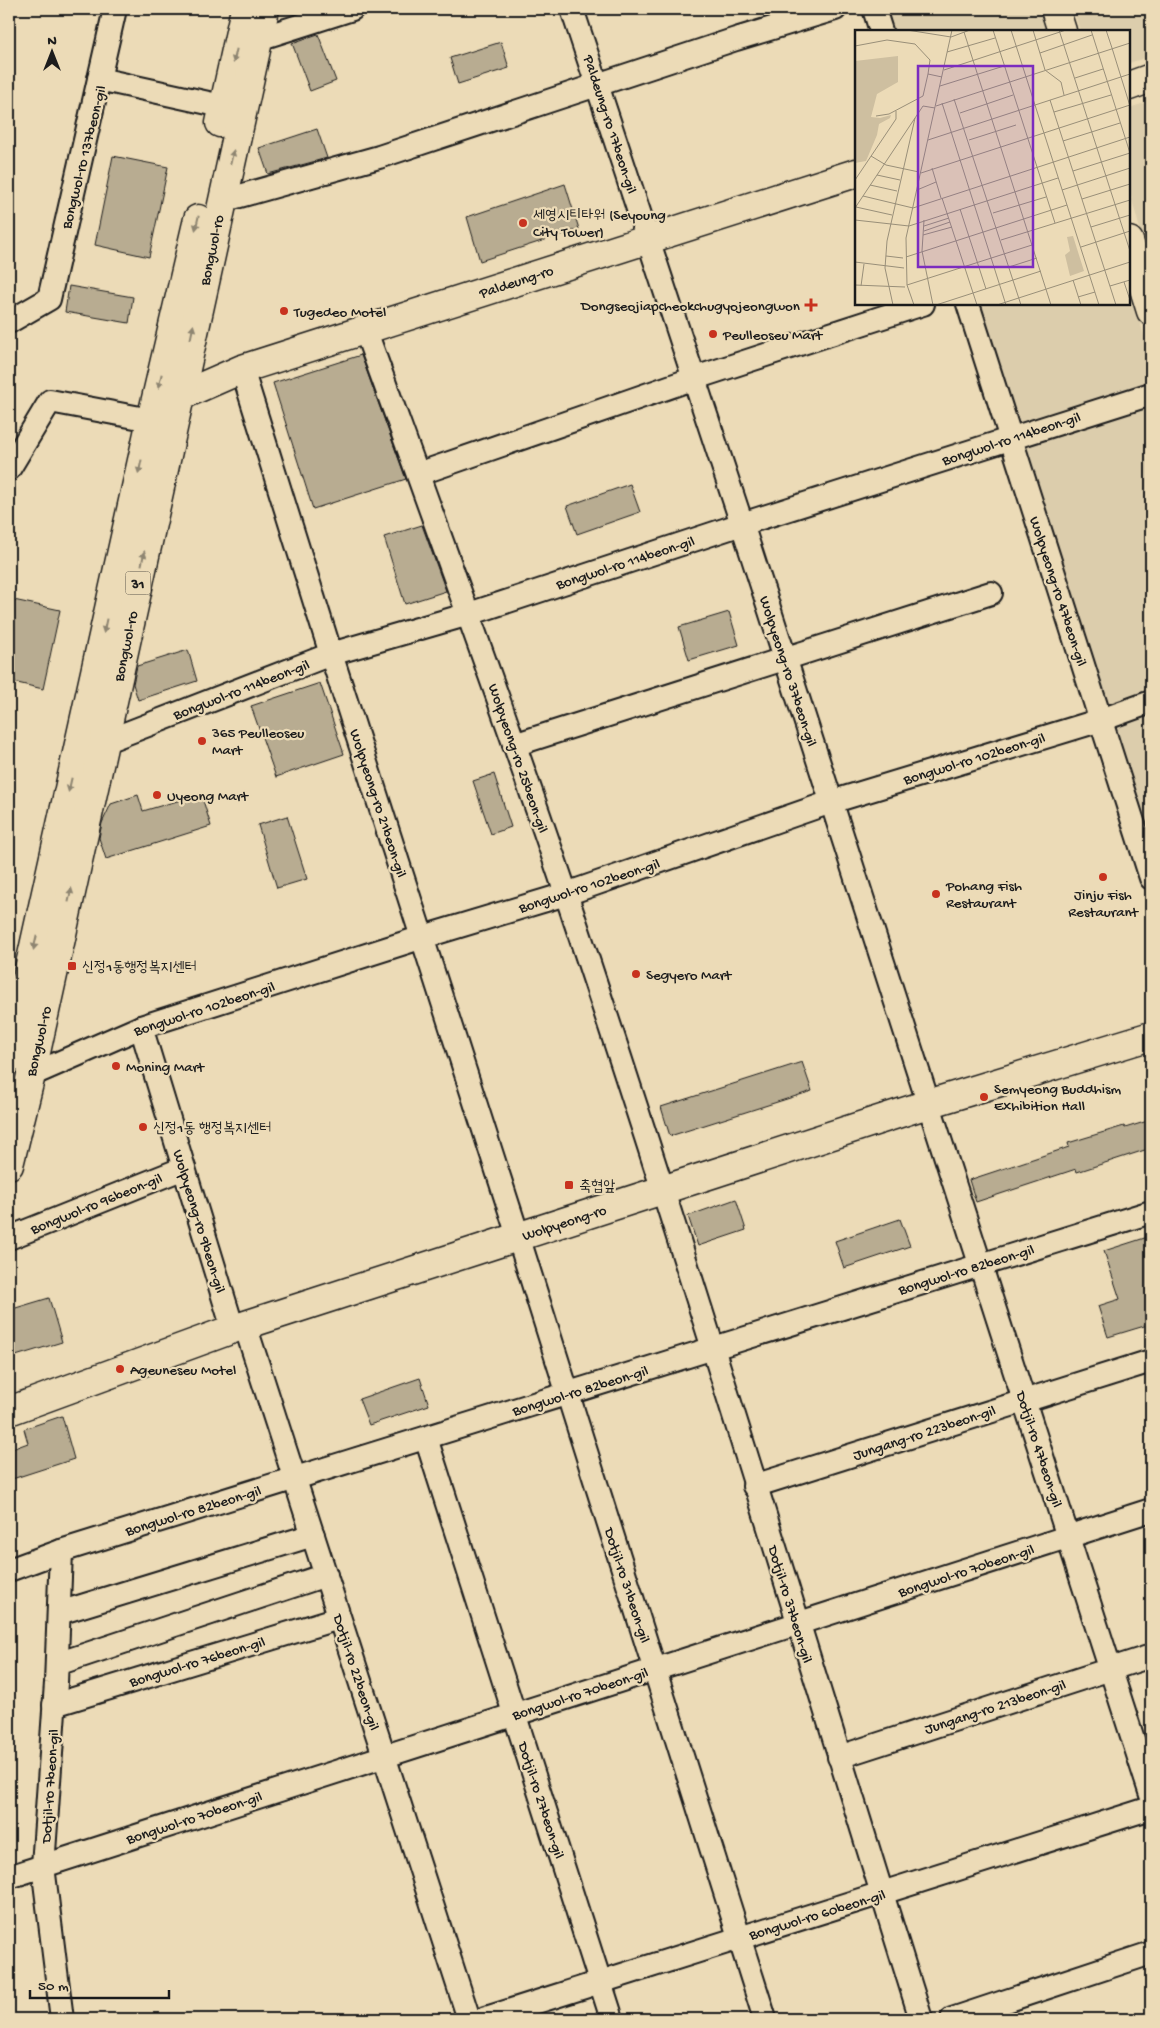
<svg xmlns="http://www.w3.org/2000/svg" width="1160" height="2028" font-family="'Gochi Hand','Poor Story',sans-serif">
  <rect width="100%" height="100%" fill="#ecdbb7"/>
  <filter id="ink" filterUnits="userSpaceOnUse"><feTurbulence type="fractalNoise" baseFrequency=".02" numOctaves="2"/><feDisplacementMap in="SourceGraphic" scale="10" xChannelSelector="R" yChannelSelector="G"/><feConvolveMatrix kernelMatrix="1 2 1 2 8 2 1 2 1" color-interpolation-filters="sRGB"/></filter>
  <g filter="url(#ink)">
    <g fill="#dccdac">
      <path d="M884 9H1043L1050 31H891Z"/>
      <path d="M1073 9H1151V56L1129 63V31H1080Z"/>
      <path d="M1151 101V269L1129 189V108Z"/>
      <path d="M1129 285 1151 359V382L1026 424 1012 423 976 304H1129Z"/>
      <path d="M1151 407V863L1021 449Z"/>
    </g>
    <g fill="#b8ac91" stroke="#1c1c1c">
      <path d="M318 34 336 81 310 91 292 43Z"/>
      <path d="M501 42 509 68 458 84 450 58Z"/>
      <path d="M317 129 327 158 268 174 259 148Z"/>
      <path d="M113 156 168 167 149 257 95 245Z"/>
      <path d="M565 184 579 229 480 261 467 217Z"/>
      <path d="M69 286 133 297 129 323 65 312Z"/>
      <path d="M361 355 406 479 313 509 273 383Z"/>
      <path d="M630 484 640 512 577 534 567 506Z"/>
      <path d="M422 525 446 591 405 604 384 537Z"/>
      <path d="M9 599 60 610 43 689 9 681Z"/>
      <path d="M729 612 739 645 689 660 679 627Z"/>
      <path d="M188 650 197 681 138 700 133 684 137 666Z"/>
      <path d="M320 683 344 754 276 777 251 706Z"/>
      <path d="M494 774 511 827 491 834 473 781Z"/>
      <path d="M201 794 211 826 106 859 99 838 102 823 111 804 138 795 143 811Z"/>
      <path d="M287 816 307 879 277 888 258 825Z"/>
      <path d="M802 1062 812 1091 670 1136 661 1107Z"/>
      <path d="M1151 1120V1148L1077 1172 1076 1169 976 1202 969 1180 1069 1147 1068 1143 1124 1126 1125 1128Z"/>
      <path d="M736 1199 746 1230 698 1246 688 1216Z"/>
      <path d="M900 1219 910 1246 844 1268 835 1241Z"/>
      <path d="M1151 1236V1324L1108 1337 1098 1306 1120 1299 1104 1251Z"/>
      <path d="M49 1298 62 1342 9 1358V1310Z"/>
      <path d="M420 1378 429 1405 369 1425 359 1399Z"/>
      <path d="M62 1416 74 1459 9 1480V1450L28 1443 24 1429Z"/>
    </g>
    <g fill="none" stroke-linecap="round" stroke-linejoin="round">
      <g stroke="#1c1c1c" stroke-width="26">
        <g id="minor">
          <path d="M572 9 742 524 1151 1795"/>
          <path d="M874 9 881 31"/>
          <path d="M258 39 352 9"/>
          <path d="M99 79 115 9"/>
          <path d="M222 201 379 157 736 39 835 9"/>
          <path d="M968 304 1151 878"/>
          <path d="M9 322 49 299 99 79 240 110"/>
          <path d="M365 329C433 517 502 704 566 894 691 1266 804 1644 921 2019"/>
          <path d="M242 369 331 654 518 1236 765 2019"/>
          <path d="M9 469 50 401 167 423"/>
          <path d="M418 474 695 378 923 304"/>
          <path d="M104 742 331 654 469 614 742 524 1151 394"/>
          <path d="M514 745 991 593"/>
          <path d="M141 1027 233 1329"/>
          <path d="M31 1075 141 1027 423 937 566 894 831 802 1101 720 1151 702"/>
          <path d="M9 1238 184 1168"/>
          <path d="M245 1325 469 2019"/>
          <path d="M426 1438 612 2019"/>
          <path d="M754 1486 1151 1361"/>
          <path d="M61 1551 56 1683 43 1866 62 2019"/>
          <path d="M9 1570 61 1551 1151 1212"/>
          <path d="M59 1613 313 1535"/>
          <path d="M57 1664 326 1575"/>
          <path d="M54 1705 339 1618"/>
          <path d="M839 1757 1151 1656"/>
          <path d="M9 1877 1151 1510"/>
          <path d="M483 2019 1151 1808"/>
          <path d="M952 2019 1151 1953"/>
        </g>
      </g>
      <g stroke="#1c1c1c" stroke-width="31">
        <g id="major">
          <path d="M1055 9 1062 31"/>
          <path d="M1129 86 1151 78"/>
          <path d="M220 123 245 9"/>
          <path d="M1129 241 1151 311"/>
          <path d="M178 397 242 369 856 173"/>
          <path d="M9 1059 151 420 198 219"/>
          <path d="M9 1165 31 1075 265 9"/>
          <path d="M9 1411 233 1329 928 1104 1151 1036"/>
        </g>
      </g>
      <use href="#minor" stroke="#ecdbb7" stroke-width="22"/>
      <use href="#major" stroke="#ecdbb7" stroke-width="28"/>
    </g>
    <defs><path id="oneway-solid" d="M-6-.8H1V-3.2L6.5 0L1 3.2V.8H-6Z" transform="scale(1.25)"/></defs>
    <g fill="#8e8571">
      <use href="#oneway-solid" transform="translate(235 56) rotate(103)"/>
      <use href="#oneway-solid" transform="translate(232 157) rotate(-77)"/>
      <use href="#oneway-solid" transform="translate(197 223) rotate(103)"/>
      <use href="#oneway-solid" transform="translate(192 332) rotate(-78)"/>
      <use href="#oneway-solid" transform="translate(160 381) rotate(103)"/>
      <use href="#oneway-solid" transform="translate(140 467) rotate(102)"/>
      <use href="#oneway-solid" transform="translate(143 558) rotate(-78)"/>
      <use href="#oneway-solid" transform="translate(105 626) rotate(102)"/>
      <use href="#oneway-solid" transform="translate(70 785) rotate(103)"/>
      <use href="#oneway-solid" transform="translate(70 895) rotate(-78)"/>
      <use href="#oneway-solid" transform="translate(35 943) rotate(103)"/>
    </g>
  </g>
  <g fill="#c8321e" stroke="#ecdbb7" stroke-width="2">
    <circle cx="523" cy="223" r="5"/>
    <path d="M808.5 297.5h5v5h5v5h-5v5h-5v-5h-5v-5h5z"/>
    <circle cx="284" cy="311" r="5"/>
    <circle cx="713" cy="334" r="5"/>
    <circle cx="202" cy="741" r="5"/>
    <circle cx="157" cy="795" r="5"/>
    <circle cx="1103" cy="877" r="5"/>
    <circle cx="936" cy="894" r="5"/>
    <rect x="67" y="961" width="10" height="10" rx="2.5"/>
    <circle cx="636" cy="974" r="5"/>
    <circle cx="116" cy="1066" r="5"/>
    <circle cx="984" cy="1097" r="5"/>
    <circle cx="143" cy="1127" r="5"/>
    <rect x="564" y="1180" width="10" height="10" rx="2.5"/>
    <circle cx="120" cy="1369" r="5"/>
  </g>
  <g text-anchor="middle" stroke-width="4.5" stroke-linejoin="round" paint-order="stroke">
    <rect fill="#ecdbb7" stroke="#5a554a" stroke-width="1" x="125.5" y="571.5" width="25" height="23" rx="4"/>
    <g font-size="14" font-weight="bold" fill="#1c1c1c">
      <text x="138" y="588">31</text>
    </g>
    <g font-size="15" fill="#1c1c1c" stroke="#ecdbb7">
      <text transform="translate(611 124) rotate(72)" y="5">Paldeung-ro 17beon-gil</text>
      <text transform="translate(83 157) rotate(-76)" y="5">Bongwol-ro 137beon-gil</text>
      <text transform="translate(211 250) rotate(-78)" y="5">Bongwol-ro</text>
      <text transform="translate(516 281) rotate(-18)" y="5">Paldeung-ro</text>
      <text transform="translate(1011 438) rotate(-18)" y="5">Bongwol-ro 114beon-gil</text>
      <text transform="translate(625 562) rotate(-18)" y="5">Bongwol-ro 114beon-gil</text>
      <text transform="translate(1059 591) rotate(72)" y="5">Wolpyeong-ro 47beon-gil</text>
      <text transform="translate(125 646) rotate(-78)" y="5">Bongwol-ro</text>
      <text transform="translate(789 671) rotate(72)" y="5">Wolpyeong-ro 37beon-gil</text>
      <text transform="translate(241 689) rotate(-21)" y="5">Bongwol-ro 114beon-gil</text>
      <text transform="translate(519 758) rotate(71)" y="5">Wolpyeong-ro 25beon-gil</text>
      <text transform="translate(974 758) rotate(-17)" y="5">Bongwol-ro 102beon-gil</text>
      <text transform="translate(379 803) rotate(72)" y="5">Wolpyeong-ro 21beon-gil</text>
      <text transform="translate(589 885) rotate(-18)" y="5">Bongwol-ro 102beon-gil</text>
      <text transform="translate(204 1008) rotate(-18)" y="5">Bongwol-ro 102beon-gil</text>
      <text transform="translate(38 1041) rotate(-77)" y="5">Bongwol-ro</text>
      <text transform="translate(96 1203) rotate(-22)" y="5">Bongwol-ro 96beon-gil</text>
      <text transform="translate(200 1221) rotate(73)" y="5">Wolpyeong-ro 9beon-gil</text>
      <text transform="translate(564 1222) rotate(-18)" y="5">Wolpyeong-ro</text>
      <text transform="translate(966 1269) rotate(-17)" y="5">Bongwol-ro 82beon-gil</text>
      <text transform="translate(580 1390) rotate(-17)" y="5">Bongwol-ro 82beon-gil</text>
      <text transform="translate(924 1432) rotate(-18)" y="5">Jungang-ro 223beon-gil</text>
      <text transform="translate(1040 1449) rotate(72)" y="5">Dotjil-ro 47beon-gil</text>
      <text transform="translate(193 1510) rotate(-17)" y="5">Bongwol-ro 82beon-gil</text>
      <text transform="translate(966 1570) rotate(-18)" y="5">Bongwol-ro 70beon-gil</text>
      <text transform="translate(628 1585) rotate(72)" y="5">Dotjil-ro 31beon-gil</text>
      <text transform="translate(791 1604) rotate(73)" y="5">Dotjil-ro 37beon-gil</text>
      <text transform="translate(197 1661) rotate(-17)" y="5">Bongwol-ro 76beon-gil</text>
      <text transform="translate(357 1672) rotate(72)" y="5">Dotjil-ro 22beon-gil</text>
      <text transform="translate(580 1693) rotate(-18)" y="5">Bongwol-ro 70beon-gil</text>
      <text transform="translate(995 1706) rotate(-18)" y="5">Jungang-ro 213beon-gil</text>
      <text transform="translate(49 1786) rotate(-86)" y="5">Dotjil-ro 7beon-gil</text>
      <text transform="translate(542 1800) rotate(72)" y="5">Dotjil-ro 27beon-gil</text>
      <text transform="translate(194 1817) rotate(-18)" y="5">Bongwol-ro 70beon-gil</text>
      <text transform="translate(817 1914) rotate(-17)" y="5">Bongwol-ro 60beon-gil</text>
    </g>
    <g font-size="15" fill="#1c1c1c" stroke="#ecdbb7" text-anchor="start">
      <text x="533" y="219">세영시티타워 (Seyoung<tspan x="533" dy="17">City Tower)</tspan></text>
      <text x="800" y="310" text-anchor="end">Dongseojiapcheokchugyojeongwon</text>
      <text x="294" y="316">Tugedeo Motel</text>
      <text x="723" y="339">Peulleoseu Mart</text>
      <text x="212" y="737">365 Peulleoseu<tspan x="212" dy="17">Mart</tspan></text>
      <text x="167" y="800">Uyeong Mart</text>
      <text x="946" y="890">Pohang Fish<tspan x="946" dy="17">Restaurant</tspan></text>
      <text x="1103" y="899" text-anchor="middle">Jinju Fish<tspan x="1103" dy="17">Restaurant</tspan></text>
      <text x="82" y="971">신정1동행정복지센터</text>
      <text x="646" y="979">Segyero Mart</text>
      <text x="126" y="1071">Moning Mart</text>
      <text x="994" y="1093">Semyeong Buddhism<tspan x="994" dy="17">Exhibition Hall</tspan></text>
      <text x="153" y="1132">신정1동 행정복지센터</text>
      <text x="579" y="1190">축협앞</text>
      <text x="130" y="1374">Ageuneseu Motel</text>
    </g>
  </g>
  <g transform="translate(855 30)">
    <rect width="275" height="275" fill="#ecdbb7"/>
    <path d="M43 26V52L22 64 16 87 25 88 36 85 35 88 24 94 22 105 11 131 0 133V31Z" fill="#cebfa0"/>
    <path d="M218 206 229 241 215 246 210 225 215 221 212 207Z" fill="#cebfa0"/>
    <path fill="none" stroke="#998f79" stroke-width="1" d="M52 0 96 7 115 0M138 0 200 193M156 0 244 275M178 0 190 40 206 52 209 65M204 0 275 221M236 0 275 123M251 0 257 18M109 2 196 275M0 16 32 10 60 14 75 30 73 44M257 18 275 76M92 22 140 8M185 23 237 5M89 40 211 0M220 48 248 39M85 56 149 36M99 69 166 275M195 70 261 275M87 73 151 275M81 76 275 13M199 82 256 65M105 83 158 65M21 86 34 84 68 66 73 44 87 47M73 110 275 44M114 110 161 95M208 111 265 93M16 126 31 135 64 142M77 138 86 168M218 141 275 123M66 143 275 75M22 145 45 150M0 150 41 89V81M15 155 42 161M62 160 81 152M207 160 275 138M8 166 58 178M87 168 122 275M227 169 275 154M1 177 37 185M0 178 68 76 80 78M58 178 275 107M105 179 131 259M138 183 191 167M0 190 54 196M69 190 67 221 78 275M54 196 203 148M69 196 94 188M236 197 275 185M69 201 95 192M68 205 97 197M146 210 275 170M226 217 275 201M31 226 48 228M51 227 212 175M0 232 49 238M154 237 182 228M218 250 226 275M269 252 275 270M0 255 50 257M52 255 177 215M6 256 9 234M255 256 275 250M223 267 240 262M38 275 30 238 32 211 60 88M59 275 52 255 51 208 97 0M81 275 186 241M142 275 275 232"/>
    <path fill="#7b2cbf" fill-opacity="0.15" stroke="#7b2cbf" stroke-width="2.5" d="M63 36H178V237H63Z"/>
    <rect width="275" height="275" fill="none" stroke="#1c1c1c" stroke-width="2.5"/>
  </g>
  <rect width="1160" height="2028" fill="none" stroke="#ecdbb7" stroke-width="30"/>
  <rect x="15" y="15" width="1130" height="1998" fill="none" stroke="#1c1c1c" stroke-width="2" filter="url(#ink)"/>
  <g transform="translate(52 52)" stroke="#ecdbb7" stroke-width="4" paint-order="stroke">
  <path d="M0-4L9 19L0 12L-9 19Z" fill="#1c1c1c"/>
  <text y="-8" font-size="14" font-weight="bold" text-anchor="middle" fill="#1c1c1c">N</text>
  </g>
  <path d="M30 1990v8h139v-8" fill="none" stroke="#1c1c1c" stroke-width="2.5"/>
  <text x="38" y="1990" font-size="15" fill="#1c1c1c" stroke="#ecdbb7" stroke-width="4" paint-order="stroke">50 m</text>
</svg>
